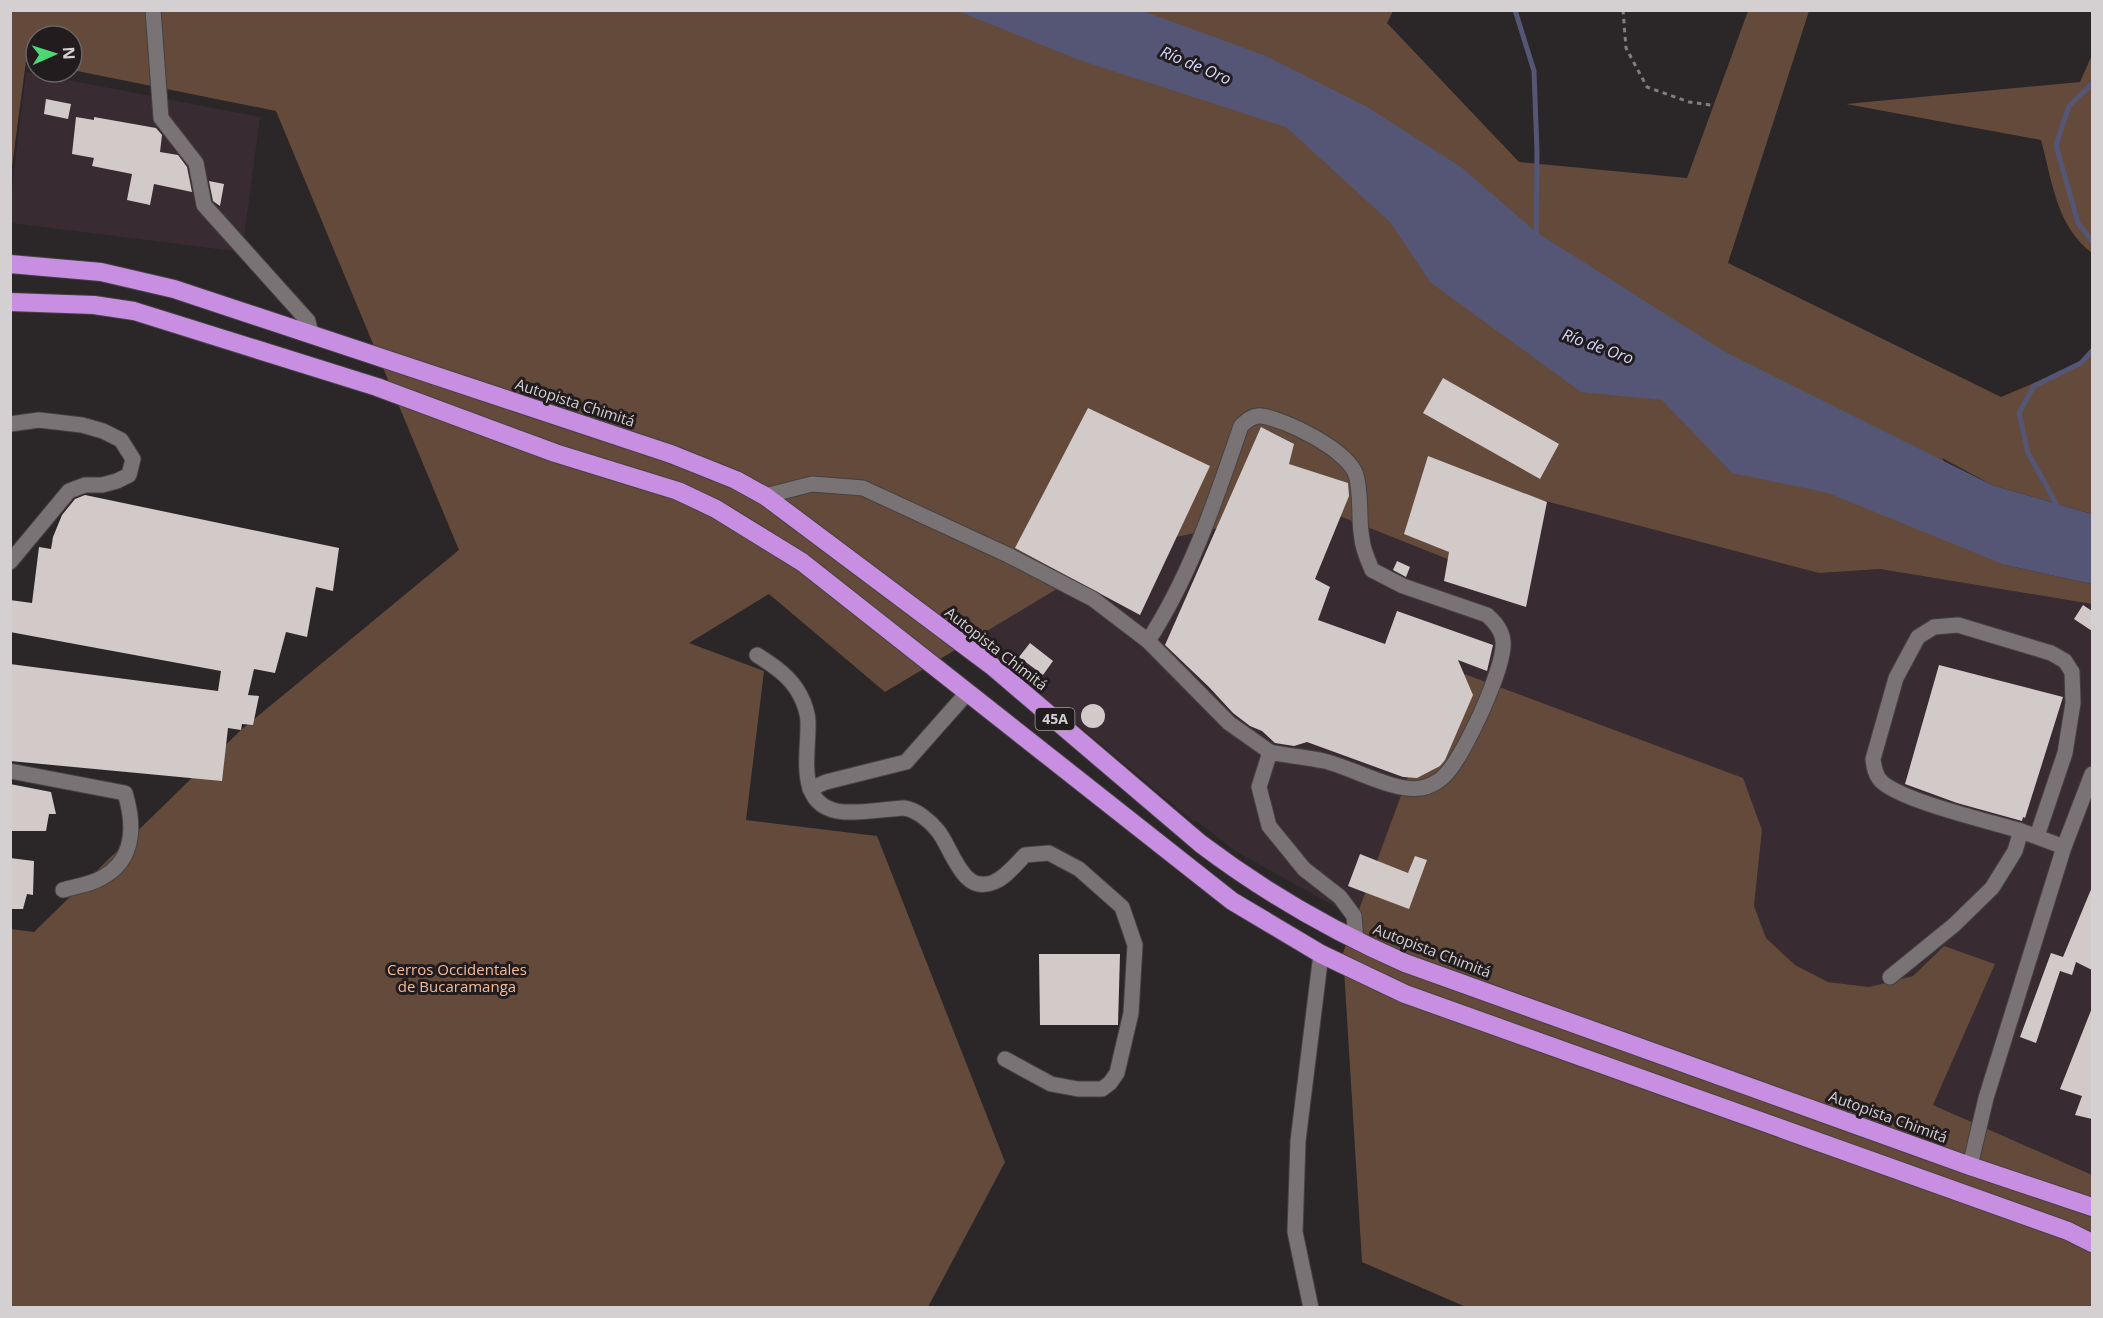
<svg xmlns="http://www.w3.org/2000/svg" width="2103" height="1318" font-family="'Open Sans',sans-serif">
  <rect width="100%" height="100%" fill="#2b2628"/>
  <g fill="#382c32">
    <path d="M26 72 260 117 242 252 11 223V197Z"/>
    <path d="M984 216 1819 573 1880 569 2092 604V1175L1933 1105 1995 964 1944 946 1913 976 1869 987 1828 982 1795 965 1766 938 1754 906 1762 830 1401 943 1235 851 1197 821 1194 822 1078 725 841 536Z"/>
  </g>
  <g fill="#644a3a">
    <path d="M958 10 967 14 968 10 1393 11 1387 23 1519 162 1687 178 1748 11H1809L1728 263 2001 397 2081 363 2092 351V514L1992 485 1942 458 2005 565 2092 584V604L1880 569 1819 573 1534 498 1503 581 1317 507 1125 548 885 692 769 594 689 643 764 671 746 820 877 836 1005 1162 928 1307H11V929L34 932 241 730 459 550 276 111 72 70V36H36V63L26 61 11 174V11Z"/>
    <path d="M2092 55V253C2056 226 2052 180 2041 140L1846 104 2080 82Z"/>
    <path d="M1448 668 1743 778 1762 830 1754 906 1766 938 1795 965 1828 982 1869 987 1913 976 1944 946 1995 964 1933 1105 2092 1175V1307H1466L1362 1262 1343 953Z"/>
  </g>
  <path fill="#555675" d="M958 11H1143L1266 56 1367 107 1461 167 1536 232 1727 353 1992 485 2092 514V584L2005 565 1828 493 1732 473 1662 400 1581 392 1431 283 1390 222 1286 127 1079 60Z"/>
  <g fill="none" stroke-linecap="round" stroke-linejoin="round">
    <g stroke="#555675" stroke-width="5">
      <path d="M1515 10 1534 71 1537 151 1536 240"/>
      <path d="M2092 84 2069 106 2056 145 2078 223 2092 241"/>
      <path d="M2058 507 2028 453 2019 413 2034 386 2081 363 2092 351"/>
    </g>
  </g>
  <g fill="#d2c9c9">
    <path d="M46 99 71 104 68 119 44 114Z"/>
    <path d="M76 117 94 120V117L156 128 162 135 160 152 178 155 187 167 192 192 154 184 150 205 127 200 132 174 92 166 94 158 72 154Z"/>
    <path d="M209 181 224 184 220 206 213 201Z"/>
    <path d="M1443 378 1559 444 1540 479 1423 413Z"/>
    <path d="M1088 408 1210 466 1140 615 1015 548Z"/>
    <path d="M1261 427 1294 444 1289 464 1348 483 1349 496 1315 579 1330 587 1318 620 1385 644 1397 611 1493 645 1487 671 1458 660 1473 695 1445 760 1440 766 1417 778 1403 777 1307 742 1294 746 1275 743 1262 731 1250 726 1233 713 1209 687 1165 645Z"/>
    <path d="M1428 456 1547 502 1526 607 1444 581 1449 552 1404 534Z"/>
    <path d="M85 495 339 548 333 591 316 587 307 637 286 632 275 673 254 669 248 695 259 696 253 725 242 724 241 730 228 728 222 781 10 761V664L218 691 221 671 10 632V600L32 603 39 547 51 549 53 537 62 515 75 499Z"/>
    <path d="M1397 561 1410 567 1406 577 1393 570Z"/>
    <path d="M2083 605 2092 611V631L2074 619Z"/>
    <path d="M1030 643 1053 661 1043 675 1019 657Z"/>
    <path d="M1939 665 2063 697 2025 818 2023 817 2022 821 1957 803 1905 784Z"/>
    <circle cx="1093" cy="716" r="12"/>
    <path d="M10 784 51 792 56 814H49L46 831H10Z"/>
    <path d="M1360 854 1408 873 1415 856 1427 860 1409 909 1348 886Z"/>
    <path d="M10 858 34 861 33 895 27 894 23 909H10Z"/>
    <path d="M2092 887V970L2076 962 2072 975 2060 971 2036 1043 2020 1037 2051 953 2063 957Z"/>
    <path d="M1039 954H1120L1118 1025H1040Z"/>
    <path d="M2092 1008V1119L2075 1115 2082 1096 2060 1089Z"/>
  </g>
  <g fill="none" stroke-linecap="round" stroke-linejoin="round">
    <g stroke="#464143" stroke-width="17">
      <g id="minor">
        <path d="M153 10 161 118 196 163 204 205 308 321 311 333"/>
        <path d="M10 424 39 420 82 425 103 431 121 440 133 459 129 475 117 481 102 485H85L69 491 10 562"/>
        <path d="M765 496 812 484 863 488 1008 555 1093 599 1148 641C1191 575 1216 499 1241 426 1247 420 1253 415 1261 416 1286 419 1349 451 1356 475 1362 496 1358 519 1362 539 1363 550 1368 560 1372 570L1403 586 1487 615C1495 622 1502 630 1503 641 1506 666 1463 758 1445 775 1440 781 1429 787 1421 788 1395 793 1351 767 1324 761 1306 757 1288 756 1270 752L1259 787 1269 826 1304 869 1340 897 1354 916 1356 941"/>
        <path d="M1148 641 1229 723 1270 752"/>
        <path d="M757 655C774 666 791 677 800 695 804 702 808 714 808 722 809 755 794 808 844 812 864 813 885 809 904 808 917 810 930 821 938 831 952 848 962 896 994 882 1006 877 1016 864 1025 855L1049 853 1079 869 1122 907 1135 945 1131 1013 1117 1073 1110 1083 1102 1089H1078L1051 1084 1005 1059"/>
        <path d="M10 771 125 793C136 829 134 865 95 881 85 885 73 887 63 890"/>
        <path d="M810 789 826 782 906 762 967 693"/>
        <path d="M2021 831C1992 822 1897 800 1880 780 1875 774 1874 767 1873 759L1896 678 1918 637 1934 627 1958 625 2051 653 2065 661 2072 672 2073 703 2065 753 2037 836"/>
        <path d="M1890 977 1954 925 1992 888 2015 851 2021 831 2064 847"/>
        <path d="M1970 1166 1986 1098 2064 847 2092 774"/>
        <path d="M1311 1308 1295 1232 1298 1141 1321 954"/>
      </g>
    </g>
    <g stroke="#464143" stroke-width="20">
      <g id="highway">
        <path d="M10 264 101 272 174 289 671 454 736 480 765 496 992 666 1201 844C1266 893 1330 930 1405 963L1970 1166 2092 1207"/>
        <path d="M10 302 94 305 134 311 377 387 555 453 678 491 716 509 802 562 1232 901 1321 954 1405 994 2068 1231 2092 1243"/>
      </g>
    </g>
    <path stroke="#827e80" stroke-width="3" stroke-dasharray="4.5 4.5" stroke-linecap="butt" d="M1623 10 1626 48 1647 87 1689 102 1711 105"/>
    <use href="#minor" stroke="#797376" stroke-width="15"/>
    <use href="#highway" stroke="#c88ee1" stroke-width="18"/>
  </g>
  <g text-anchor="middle" stroke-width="6" stroke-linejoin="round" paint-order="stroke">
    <rect fill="#221c1f" stroke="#9f9a9c" stroke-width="1.5" x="1035.5" y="708" width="39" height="22" rx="4.5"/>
    <g font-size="14" font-weight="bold" fill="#d4d0d2">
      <text x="1055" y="724">45A</text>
    </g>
    <g font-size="15" fill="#d4d0d2" stroke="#221c1f">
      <text transform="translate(575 403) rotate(18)" y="5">Autopista Chimitá</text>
      <text transform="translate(996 649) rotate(38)" y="5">Autopista Chimitá</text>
      <text transform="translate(1432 951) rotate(21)" y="5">Autopista Chimitá</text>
      <text transform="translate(1888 1117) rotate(20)" y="5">Autopista Chimitá</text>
    </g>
    <g font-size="15" fill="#f4bb99" stroke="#221c1f">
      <text x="457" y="975">Cerros Occidentales<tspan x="457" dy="17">de Bucaramanga</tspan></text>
    </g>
    <g font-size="16" font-style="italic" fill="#d6d8fb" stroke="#221c1f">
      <text transform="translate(1196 65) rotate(23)" y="6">Río de Oro</text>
      <text transform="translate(1598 346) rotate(20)" y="6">Río de Oro</text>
    </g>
  </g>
  <rect width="2103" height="1318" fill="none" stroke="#d4d0d2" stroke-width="24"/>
  <g transform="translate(54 54) rotate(87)"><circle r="28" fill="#221c1f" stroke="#696467" stroke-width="1.5"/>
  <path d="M0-4.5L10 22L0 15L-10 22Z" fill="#4fd675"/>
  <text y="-9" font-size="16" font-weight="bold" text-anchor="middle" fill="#d4d0d2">N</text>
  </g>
</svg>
